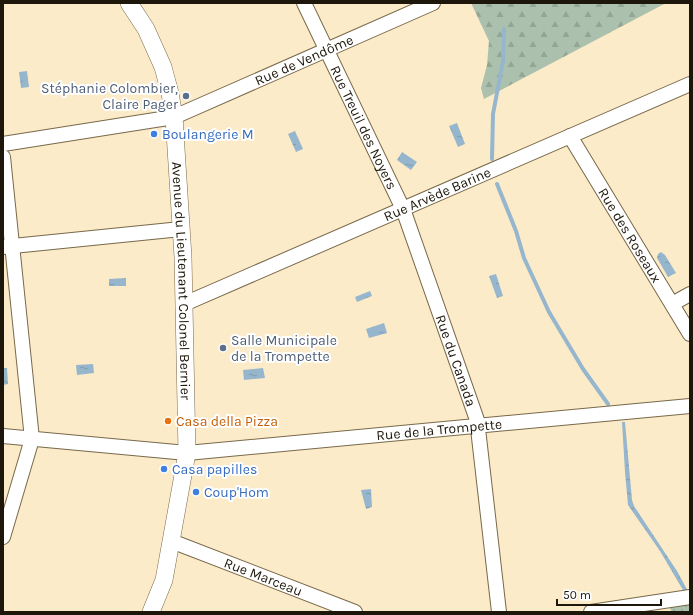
<svg xmlns="http://www.w3.org/2000/svg" width="693" height="615" font-family="Karla,sans-serif">
  <defs>
    <pattern id="green-dots" width="8" height="8" patternUnits="userSpaceOnUse"><rect width="8" height="8" fill="#abc1ad"/><path d="M2 2h.1M6 6h.1" fill="none" stroke="#93a594" stroke-width="1.8" stroke-linecap="round"/></pattern>
    <pattern id="forest-firs" width="22" height="20" patternUnits="userSpaceOnUse"><rect width="22" height="20" fill="#abc1ad"/><path d="M5 1l3.5 6h-7zM16 11l3.5 6h-7z" fill="#93a594"/></pattern>
    <pattern id="water-ripples" width="26" height="14" patternUnits="userSpaceOnUse"><rect width="26" height="14" fill="#95b6cc"/><path d="M2 4q2-2 4 0t4 0M15 11q2-2 4 0t4 0" fill="none" stroke="#809cae"/></pattern>
  </defs>
  <rect width="100%" height="100%" fill="#fcebc8"/>
  <path fill="url(#green-dots)" d="M690 598V612H672L665 601Z"/>
  <path fill="url(#forest-firs)" d="M471 3H666L484 99 481 88 487 65 489 41Z"/>
  <g fill="url(#water-ripples)">
    <path d="M27 71 29 87 21 88 19 72Z"/>
    <path d="M457 123 465 144 458 147 449 126Z"/>
    <path d="M295 131 303 149 296 152 288 134Z"/>
    <path d="M402 152 417 162 411 170 397 160Z"/>
    <path d="M661 252 665 255 676 273 668 277 657 258 658 254Z"/>
    <path d="M496 274 503 296 497 298 489 276Z"/>
    <path d="M126 278V286H109V279Z"/>
    <path d="M370 291 372 296 357 302 355 297Z"/>
    <path d="M384 323 387 333 369 338 366 329Z"/>
    <path d="M93 364 94 373 77 375 76 365Z"/>
    <path d="M3 368H7L8 384 3 385Z"/>
    <path d="M263 368 265 378 244 380 243 370Z"/>
    <path d="M622 422H625L632 500 634 506 677 571 690 595V602L660 551 628 505 625 472Z"/>
    <path d="M371 489 372 507 366 509 361 490Z"/>
  </g>
  <g fill="none" stroke-linecap="round" stroke-linejoin="round">
    <g stroke="#95b6cc" stroke-width="4">
      <path d="M492 159 493 114 503 61 504 29"/>
      <path d="M497 184 516 231 524 258 549 312 583 369 608 404"/>
    </g>
    <g stroke="#78694a" stroke-width="16">
      <g id="minor">
        <path id="s1" d="M304 3 403 209 477 420 499 612"/>
        <path id="s2" d="M570 136 690 334"/>
        <path id="s3" d="M3 144 174 117 433 3"/>
        <path d="M3 157 32 439 3 537"/>
        <path d="M3 247 181 229"/>
        <path id="s4" d="M184 304 690 84"/>
        <path d="M672 304 690 294"/>
        <path id="s5" d="M3 436 187 453 690 406"/>
        <path id="s6" d="M171 541 355 612"/>
        <path d="M591 612 690 597"/>
      </g>
    </g>
    <g stroke="#78694a" stroke-width="18">
      <g id="tertiary">
        <path id="s7" d="M129 3 146 29 163 67 170 93 174 117 183 257 187 453 164 580 151 612"/>
      </g>
    </g>
    <use href="#minor" stroke="#fff" stroke-width="14"/>
    <use href="#tertiary" stroke="#fff" stroke-width="17"/>
  </g>
  <g fill="#5c6f8a" stroke="#fff" stroke-width="1.5">
    <circle cx="186" cy="96" r="4"/>
    <circle cx="223" cy="348" r="4"/>
  </g>
  <g fill="#3f7fe0" stroke="#fff" stroke-width="1.5">
    <circle cx="154" cy="134" r="4"/>
    <circle cx="164" cy="469" r="4"/>
    <circle cx="196" cy="492" r="4"/>
  </g>
  <circle fill="#e8710a" stroke="#fff" stroke-width="1.5" cx="168" cy="421" r="4"/>
  <g text-anchor="middle" stroke-width="4" stroke-linejoin="round" paint-order="stroke">
    <g font-size="14" fill="#1c170a" stroke="#fff">
      <text dy="5" stroke="none"><textPath href="#s3" startOffset="315">Rue de Vendôme</textPath></text>
      <text dy="5" stroke="none"><textPath href="#s1" startOffset="138">Rue Treuil des Noyers</textPath></text>
      <text dy="5" stroke="none"><textPath href="#s4" startOffset="276">Rue Arvède Barine</textPath></text>
      <text dy="5" stroke="none"><textPath href="#s2" startOffset="116">Rue des Roseaux</textPath></text>
      <text dy="5" stroke="none"><textPath href="#s7" startOffset="288">Avenue du Lieutenant Colonel Bernier</textPath></text>
      <text dy="5" stroke="none"><textPath href="#s1" startOffset="389">Rue du Canada</textPath></text>
      <text dy="5" stroke="none"><textPath href="#s5" startOffset="438">Rue de la Trompette</textPath></text>
      <text dy="5" stroke="none"><textPath href="#s6" startOffset="99">Rue Marceau</textPath></text>
    </g>
    <g font-size="14" fill="#4e5e75" stroke="#fff" text-anchor="end">
      <text x="178" y="93">Stéphanie Colombier,<tspan x="178" dy="16">Claire Pager</tspan></text>
      <text x="231" y="345" text-anchor="start">Salle Municipale<tspan x="231" dy="16">de la Trompette</tspan></text>
    </g>
    <g font-size="14" fill="#366cbe" stroke="#fff" text-anchor="start">
      <text x="162" y="139">Boulangerie M</text>
      <text x="172" y="474">Casa papilles</text>
      <text x="204" y="497">Coup'Hom</text>
    </g>
    <g font-size="14" fill="#c56008" stroke="#fff" text-anchor="start">
      <text x="176" y="426">Casa della Pizza</text>
    </g>
  </g>
  <rect width="693" height="615" fill="none" stroke="#1c170a" stroke-width="8"/>
  <path d="M557 599v6h104v-6" fill="none" stroke="#1c170a" stroke-width="2"/>
  <text x="563" y="599" font-size="12" fill="#1c170a" stroke="#ffffff" stroke-width="3" paint-order="stroke">50 m</text>
</svg>
